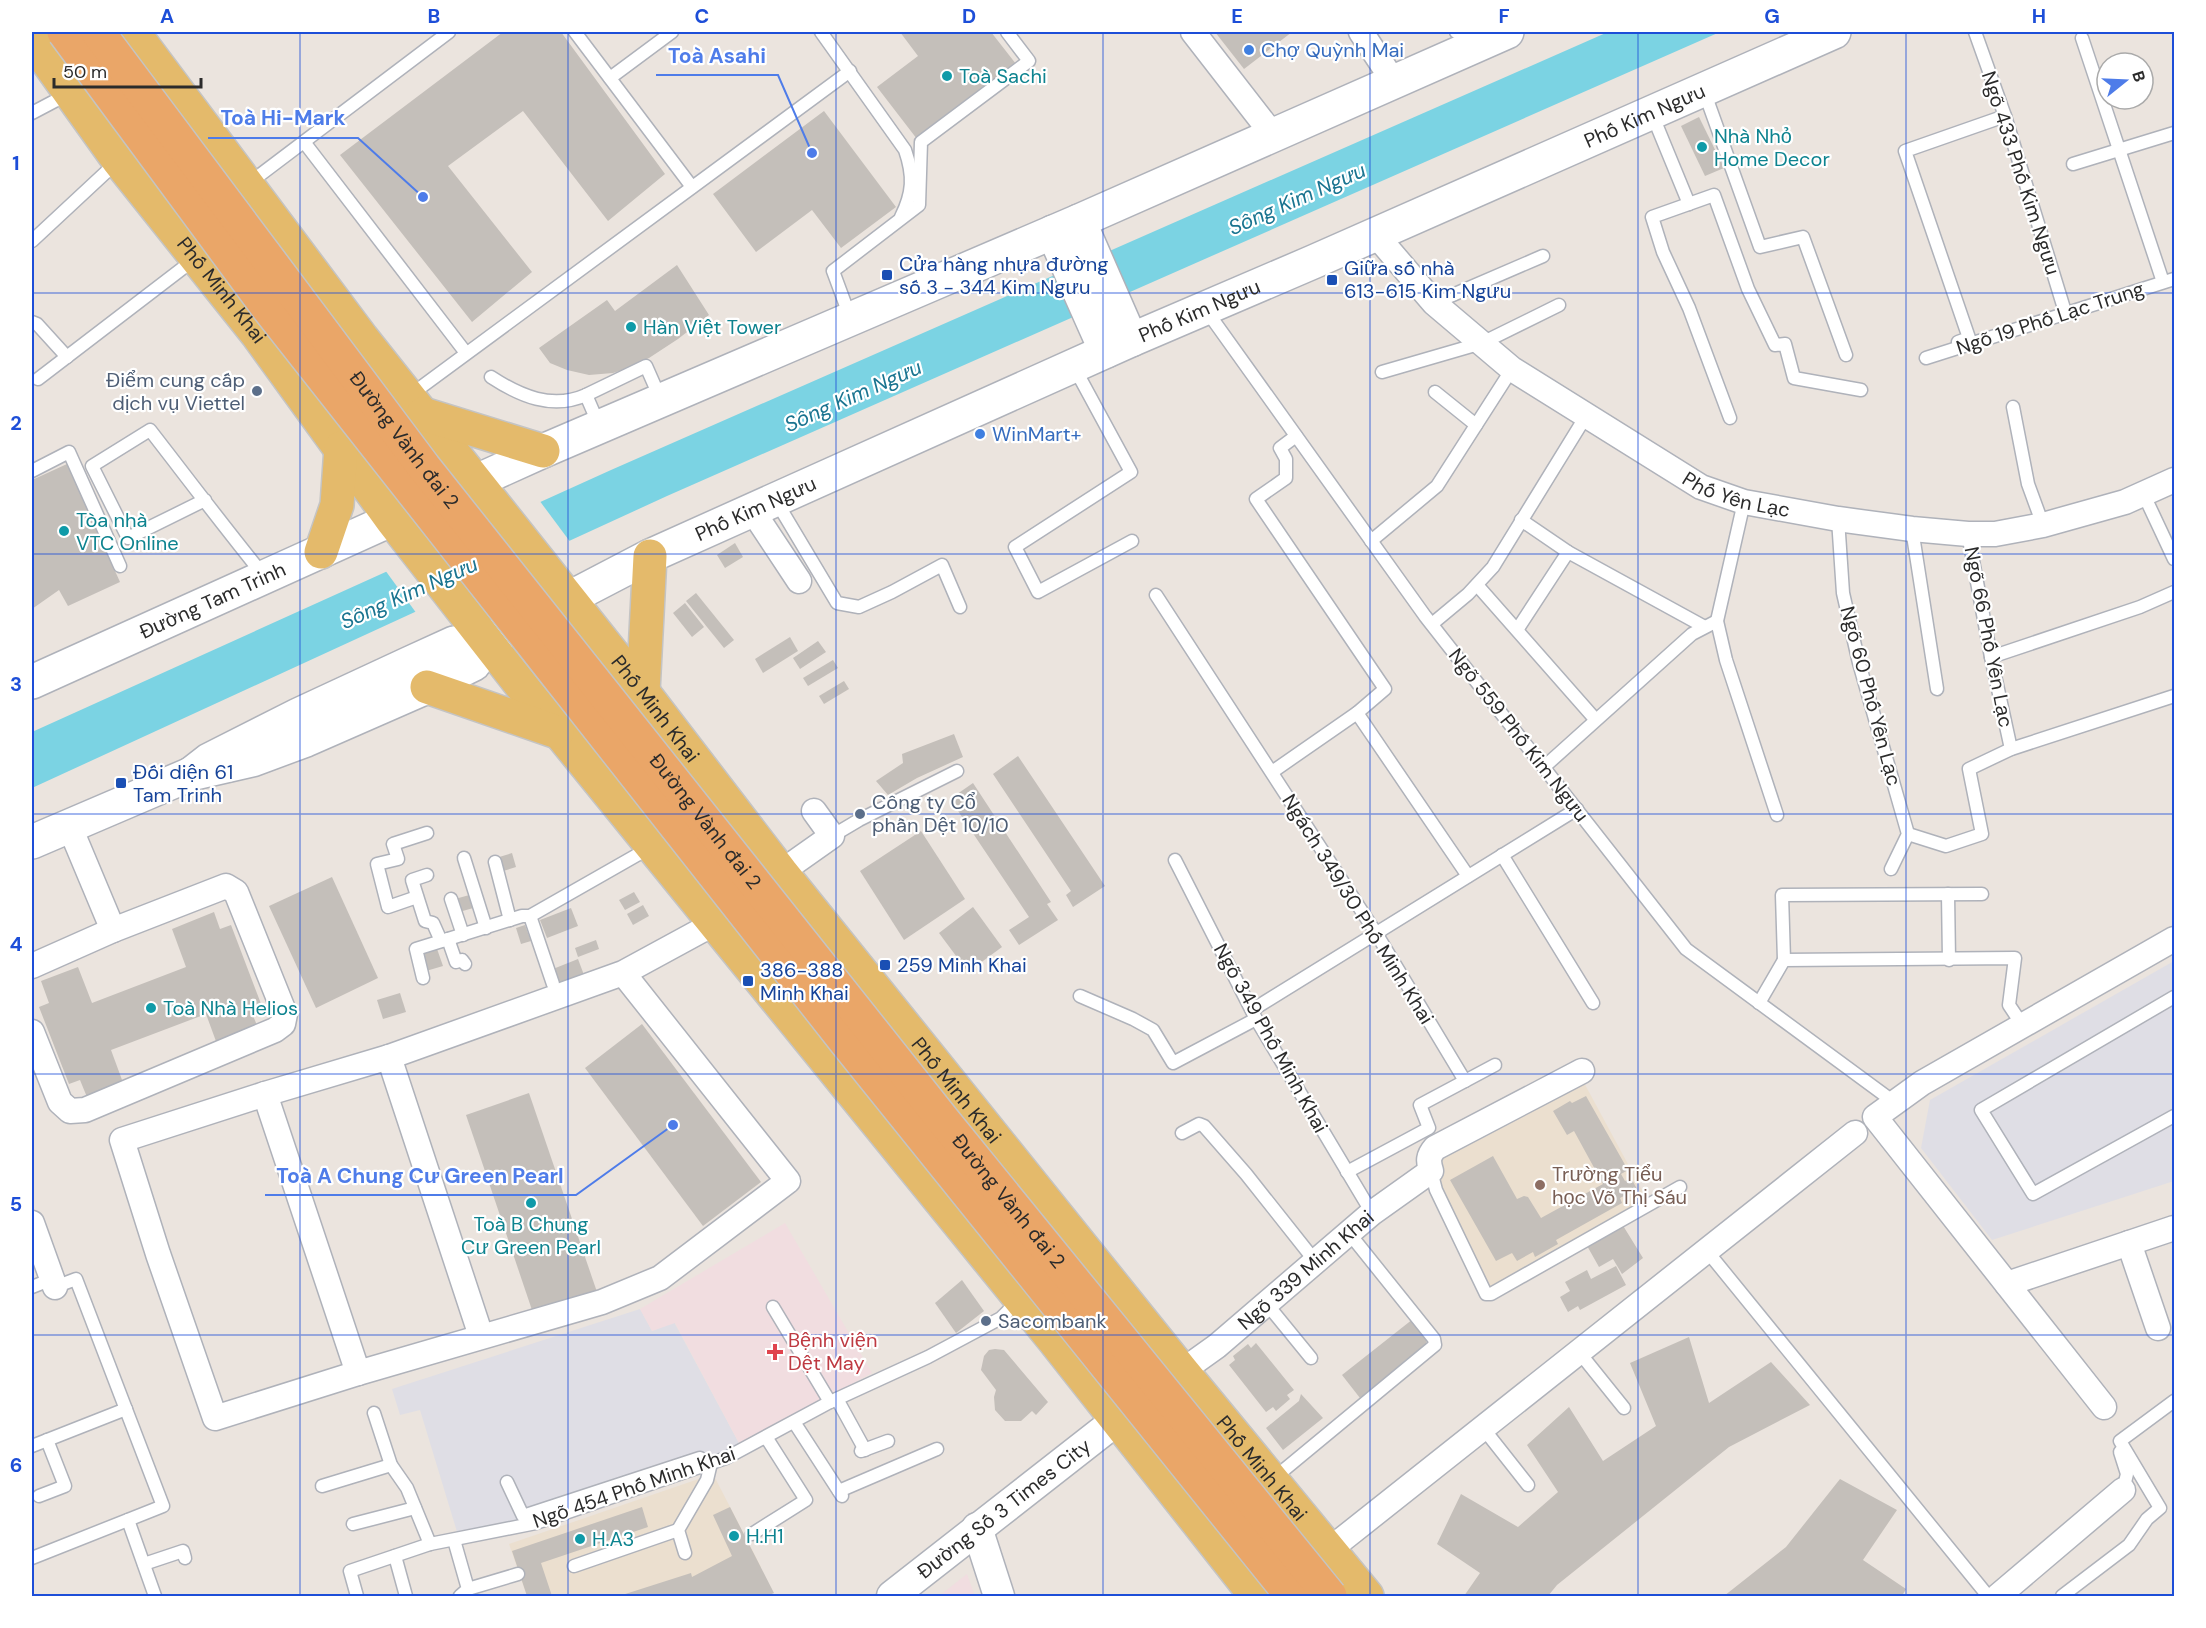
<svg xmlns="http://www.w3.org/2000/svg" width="2206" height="1628" font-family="'DM Sans',sans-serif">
  <rect width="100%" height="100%" fill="#ebe4de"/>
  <g fill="#dfdee5">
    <path d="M2174 961V1181L1992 1240 1921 1148 1930 1100Z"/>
    <path d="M640 1309 652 1331 674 1322 740 1445 713 1459 536 1517 458 1535 420 1410 400 1415 392 1389Z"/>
  </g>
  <g fill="#ebdfcf">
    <path d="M1582 1079 1649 1203 1489 1291 1442 1193 1437 1176 1439 1160Z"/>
    <path d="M713 1474 761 1567 723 1588 726 1596H527L509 1544Z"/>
  </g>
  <g fill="#f1dde0">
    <path d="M785 1223 872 1373 740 1445 675 1323 652 1331 640 1309Z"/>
    <path d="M967 1574 975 1596H939Z"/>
  </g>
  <path fill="#7bd3e3" d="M1608 32H1720L667 496 32 788V732L611 470Z"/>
  <path fill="#ebe4de" d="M539 500 571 543 417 614 385 570Z"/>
  <g fill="#c4bfba">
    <path d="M503 32H561L665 174 608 221 523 111 448 166 532 272 472 322 340 155Z"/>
    <path d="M900 32H991L1016 64 917 139 877 87 918 56Z"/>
    <path d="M1215 32H1292L1244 69Z"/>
    <path d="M824 111 896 207 841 248 812 210 756 252 713 194Z"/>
    <path d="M1699 117 1724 168 1705 176 1681 126Z"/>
    <path d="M677 265 709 315 678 339 649 358 629 368 613 373 589 375 567 370 550 363 539 348 607 300 615 311Z"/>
    <path d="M67 464 120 582 68 606 59 590 32 609V480Z"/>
    <path d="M735 543 743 557 725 568 717 555Z"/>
    <path d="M696 593 734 640 724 648 686 601Z"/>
    <path d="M685 603 704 627 692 637 673 613Z"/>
    <path d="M790 637 798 651 763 673 755 659Z"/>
    <path d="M818 641 826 652 800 669 793 658Z"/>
    <path d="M833 660 838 668 808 686 803 678Z"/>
    <path d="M844 681 849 689 824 704 819 696Z"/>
    <path d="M954 734 963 757 917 778 888 795 876 781 903 763 902 754Z"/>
    <path d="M1018 756 1105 886 1073 907 1066 895 1071 891 993 774Z"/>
    <path d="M973 783 1051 902 1047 904 1058 920 1019 945 1009 930 1029 917 950 799Z"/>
    <path d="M921 831 965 899 904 940 860 871Z"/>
    <path d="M512 853 516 867 500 872 496 858Z"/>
    <path d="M332 877 378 978 316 1008 269 906Z"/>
    <path d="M634 892 640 902 625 910 619 900Z"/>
    <path d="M473 894 477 907 459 912 455 899Z"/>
    <path d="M643 905 649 916 633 925 627 914Z"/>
    <path d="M973 907 1002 947 968 972 939 933Z"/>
    <path d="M571 908 578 926 547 938 540 920Z"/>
    <path d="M214 912 220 929 231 925 263 1009 252 1013 258 1028 217 1044 206 1014 111 1050 125 1088 89 1102 80 1080 69 1084 39 1007 49 1003 41 981 78 967 92 1003 186 967 172 929Z"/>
    <path d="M525 925 531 941 521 944 516 928Z"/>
    <path d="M596 940 599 949 578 957 575 948Z"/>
    <path d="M436 946 443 966 426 971 420 951Z"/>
    <path d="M578 959 584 975 559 984 553 969Z"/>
    <path d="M400 993 406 1012 383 1019 377 1000Z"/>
    <path d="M642 1024 761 1182 703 1226 585 1068Z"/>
    <path d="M529 1093 597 1292 533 1313 466 1115Z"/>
    <path d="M1586 1096 1628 1170 1621 1174 1625 1181 1631 1178 1637 1189 1620 1198 1622 1203 1556 1240 1558 1244 1535 1257 1533 1252 1517 1261 1512 1253 1496 1261 1450 1180 1493 1156 1517 1199 1524 1196 1528 1197 1541 1218 1603 1184 1574 1131 1567 1135 1553 1111 1570 1101 1572 1103Z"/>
    <path d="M1622 1224 1643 1258 1622 1274 1613 1259 1599 1267 1586 1244Z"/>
    <path d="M1616 1266 1626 1285 1580 1310 1578 1306 1568 1312 1560 1297 1570 1291 1565 1282 1587 1270 1591 1279Z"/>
    <path d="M962 1280 984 1311 956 1333 935 1303Z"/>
    <path d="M1413 1319 1427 1336 1426 1346 1360 1398 1342 1375Z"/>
    <path d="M1689 1337 1709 1403 1771 1362 1810 1405 1729 1447 1557 1585 1548 1596H1464L1480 1573 1437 1544 1461 1494 1518 1527 1558 1492 1527 1445 1569 1407 1603 1461 1656 1426 1630 1363Z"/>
    <path d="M1256 1343 1294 1390 1287 1395 1290 1399 1276 1411 1273 1407 1266 1412 1229 1365 1235 1360 1233 1356 1248 1344 1251 1348Z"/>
    <path d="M995 1349 1004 1350 1048 1402 1036 1415 1032 1411 1021 1421H1005L995 1410 994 1397 996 1390 981 1370 984 1356 989 1350Z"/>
    <path d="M1301 1394 1323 1418 1283 1450 1266 1428 1299 1401Z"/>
    <path d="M1840 1479 1897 1510 1863 1560 1906 1589 1902 1596H1724L1786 1547Z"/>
    <path d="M642 1507 648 1527 541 1563 552 1596H527L512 1551Z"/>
    <path d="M730 1507 774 1593 767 1596H710L709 1594 704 1596H619L691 1573 692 1577 732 1556 713 1515Z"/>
  </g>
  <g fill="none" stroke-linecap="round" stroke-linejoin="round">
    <g stroke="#afb2ba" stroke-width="15">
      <g id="service">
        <path d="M575 32 692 187"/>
        <path d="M821 32 905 150C914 176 913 193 901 217"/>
        <path d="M1456 32 1476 40"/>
        <path d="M1975 32 2005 116 2066 315"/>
        <path d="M2082 38 2163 282"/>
        <path d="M610 78 672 32"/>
        <path d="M1704 91 1760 247 1803 237 1846 355"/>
        <path d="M32 113 68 94"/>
        <path d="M1652 114 1689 204"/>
        <path d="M304 142 466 353"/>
        <path d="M2073 164 2174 133"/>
        <path d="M248 184 449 32"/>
        <path d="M32 241 118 161"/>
        <path d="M1434 303 1543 256"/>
        <path d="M1206 310 1425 616 1686 949 1894 1102"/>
        <path d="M850 317 833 271 919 205 921 142 1029 61 1007 32"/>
        <path d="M32 322 37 324 67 357"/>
        <path d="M1958 342 1969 338 1905 151 2005 116"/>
        <path d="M1926 358 2174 279"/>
        <path d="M1074 367 1131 472 1015 547 1038 592 1132 541"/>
        <path d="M1382 372 1482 343 1559 305"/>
        <path d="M491 377C520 396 552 410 586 395L599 425"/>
        <path d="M38 379 196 258"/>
        <path d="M1435 392 1476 425"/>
        <path d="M586 395 646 366 661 400"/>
        <path d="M409 396 850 71"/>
        <path d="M2013 407 2028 484 2043 525"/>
        <path d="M1730 418 1689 308 1663 252 1652 217 1714 195 1748 289 1775 345 1785 344 1794 378 1861 390"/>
        <path d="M32 471 69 452 120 566"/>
        <path d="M2144 495 2174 559"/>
        <path d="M205 500 128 538 92 466 150 430C188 479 225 528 264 576"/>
        <path d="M776 501 837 603 859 607 892 592 942 565 960 607"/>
        <path d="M1744 502 1717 621 1726 660 1777 815"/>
        <path d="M1838 519 1843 593 1859 663 1908 834 1891 869"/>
        <path d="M1521 520 1568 552 1703 626"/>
        <path d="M1912 529 1937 689"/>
        <path d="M1968 534 1991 657 2011 749"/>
        <path d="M1371 541 1437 486 1512 369"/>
        <path d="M1477 585 1595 719"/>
        <path d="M1156 595 1376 933 1465 1081 1420 1105 1429 1128 1347 1172"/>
        <path d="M1432 624 1468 594 1493 567 1586 416"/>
        <path d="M1517 630 1568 552"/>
        <path d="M1991 657 2140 607 2174 592"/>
        <path d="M1357 713 1468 876"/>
        <path d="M1544 767 1692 634 1717 621"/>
        <path d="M1272 772 1357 713 1385 689 1256 499 1286 478V459L1280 448 1296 436"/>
        <path d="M1908 834 1946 846 1982 834 1969 769 2011 749 2174 696"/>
        <path d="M832 836 859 820 957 771"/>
        <path d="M1502 855 1593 1003"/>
        <path d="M464 858 486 928"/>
        <path d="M1175 860 1256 1019 1372 1213"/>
        <path d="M495 862 510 920"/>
        <path d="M427 875 412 880 425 921 433 923 441 941"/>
        <path d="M1948 894 1949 960"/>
        <path d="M417 897 388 907 377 864 398 859 393 844 427 833"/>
        <path d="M451 899 463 935"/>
        <path d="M530 916 553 984"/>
        <path d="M448 939 456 962 462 960 465 964"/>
        <path d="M1784 960 1782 895 1982 894"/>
        <path d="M423 978 416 949 522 916H530L651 847"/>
        <path d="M1080 996 1133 1019 1153 1030 1173 1063 1256 1019"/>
        <path d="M2174 997 1981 1110 2033 1194 2174 1116"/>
        <path d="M1759 1003 1784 960 2015 958 2009 1005 2023 1026"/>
        <path d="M1252 1010 1577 809"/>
        <path d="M1465 1081 1495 1065"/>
        <path d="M1182 1133 1199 1124 1204 1126 1246 1174 1315 1261"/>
        <path d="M1431 1171 1436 1190 1486 1294H1491L1680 1187"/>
        <path d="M1707 1251 1988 1596"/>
        <path d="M32 1287 52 1279"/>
        <path d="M1266 1303 1311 1358"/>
        <path d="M773 1307 830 1402"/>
        <path d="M1579 1352 1624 1408"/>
        <path d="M837 1399 865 1450"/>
        <path d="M374 1413 391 1465 407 1488 430 1544"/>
        <path d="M794 1422 842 1496"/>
        <path d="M1483 1428 1528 1485"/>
        <path d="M32 1446 126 1409"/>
        <path d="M861 1451 888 1441"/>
        <path d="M2120 1452 2127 1474 2123 1490"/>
        <path d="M1273 1479 1435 1345 1434 1339 1349 1233"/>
        <path d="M507 1482 523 1516 700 1458"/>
        <path d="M322 1486 391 1465"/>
        <path d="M839 1491 937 1449"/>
        <path d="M39 1496 65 1486 47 1440"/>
        <path d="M128 1520 155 1596"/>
        <path d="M353 1524 415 1508"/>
        <path d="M752 1534 806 1500 766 1437"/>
        <path d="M454 1540 468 1589 460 1596"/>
        <path d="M685 1553 678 1530 707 1480 711 1463"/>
        <path d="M395 1556 406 1596"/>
        <path d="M32 1558 163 1506 76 1279 55 1287"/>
        <path d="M144 1564 183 1551 185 1558"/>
        <path d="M574 1566 678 1530"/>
        <path d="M468 1589 518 1574"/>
        <path d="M357 1596 350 1571 430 1544 536 1523 726 1458 830 1402 928 1357 1001 1318 1019 1300"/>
        <path d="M2062 1596 2129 1545 2147 1519 2160 1508 2120 1441 2174 1401"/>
      </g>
    </g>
    <g stroke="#afb2ba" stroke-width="27">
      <g id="minor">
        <path d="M1193 32 1273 135"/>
        <path d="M1361 32 1394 82"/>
        <path id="s1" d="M1375 234 1434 303 1512 369 1701 487 1744 502 1838 519 1912 529 1968 534H1995L2043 525 2125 502 2174 480"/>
        <path d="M752 510 799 581"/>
        <path d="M69 825 113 930"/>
        <path d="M781 872 832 836 814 811"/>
        <path d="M32 966 113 930 226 886 236 892 285 1014 283 1024 275 1030 85 1110 70 1111 60 1102 32 1032"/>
        <path d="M623 973 788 1181 660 1278 602 1302 358 1373 215 1418 158 1254 122 1140 265 1094 389 1057 623 973 715 923"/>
        <path d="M389 1057 481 1336"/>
        <path d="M265 1094 358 1373"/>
        <path d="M32 1223 55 1287"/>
        <path d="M2129 1243 2158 1328"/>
        <path d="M2007 1284 2174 1228"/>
        <path id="s2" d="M1182 1371 1217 1346 1372 1213 1431 1171C1428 1161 1428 1156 1435 1148L1582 1071"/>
        <path d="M2104 1407 1875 1117 1922 1083 2174 939"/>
        <path d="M1329 1550 1855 1133"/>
        <path d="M1998 1596 2123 1490"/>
      </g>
    </g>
    <g stroke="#afb2ba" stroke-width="33">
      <g id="tertiary">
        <path d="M977 1528 999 1596"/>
        <path id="s3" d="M892 1596 1117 1420"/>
      </g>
    </g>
    <g stroke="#afb2ba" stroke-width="36">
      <g id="secondary">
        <path d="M1079 221 1131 340"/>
        <path d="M1053 232 1106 351"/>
        <path id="s4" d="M32 682 543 451 1079 221 1507 32"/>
        <path id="s5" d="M191 774 209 760 298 715 410 663 454 643 487 641 650 556 1131 340 1313 262 1834 32"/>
        <path d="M32 842 191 774 252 760 306 740 427 687 474 664 487 641"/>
      </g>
    </g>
    <g stroke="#c4c4c4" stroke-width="36">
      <g id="primary">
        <path id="s6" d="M133 32 362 338 643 692 781 872 1182 1371 1367 1596"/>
        <path id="s7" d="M32 40 118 160 257 334 392 520 524 689 1053 1339 1256 1596"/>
        <path d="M423 414 543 451"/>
        <path d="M321 552 337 505 341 448"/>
        <path d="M427 687 557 732"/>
        <path d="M643 692 650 556"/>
      </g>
    </g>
    <use href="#service" stroke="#fff" stroke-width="12"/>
    <use href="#minor" stroke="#fff" stroke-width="24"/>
    <use href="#tertiary" stroke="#fff" stroke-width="30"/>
    <use href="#secondary" stroke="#fff" stroke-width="33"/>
    <use href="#primary" stroke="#e4ba6b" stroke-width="33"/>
    <g stroke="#c4c4c4" stroke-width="36" stroke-linecap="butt">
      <g id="trunk-bridge">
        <path d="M64 32 265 304 846 1042 1292 1596"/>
        <path id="s8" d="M98 32 424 467 943 1120 1330 1596"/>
      </g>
    </g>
    <use href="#trunk-bridge" stroke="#eaa668" stroke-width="33"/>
  </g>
  <path fill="none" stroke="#1d4ed8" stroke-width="1.5" stroke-opacity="0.55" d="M300 32V1596M568 32V1596M836 32V1596M1103 32V1596M1370 32V1596M1638 32V1596M1906 32V1596M32 293H2174M32 554H2174M32 814H2174M32 1074H2174M32 1335H2174"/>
  <g fill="#3f7fe0" stroke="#fff" stroke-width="2">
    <circle cx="1249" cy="50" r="6"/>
    <circle cx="980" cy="434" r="6"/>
  </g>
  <g fill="#0f9aa8" stroke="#fff" stroke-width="2">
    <circle cx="947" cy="76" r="6"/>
    <circle cx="1702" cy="147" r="6"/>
    <circle cx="631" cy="327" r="6"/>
    <circle cx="64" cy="531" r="6"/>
    <circle cx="151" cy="1008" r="6"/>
    <circle cx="531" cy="1203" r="6"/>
    <circle cx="734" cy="1536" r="6"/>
    <circle cx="580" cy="1539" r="6"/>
  </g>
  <g fill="#1a4fb4" stroke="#fff" stroke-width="2">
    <rect x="881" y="269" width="12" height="12" rx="3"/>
    <rect x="1326" y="274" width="12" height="12" rx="3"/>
    <rect x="115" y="777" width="12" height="12" rx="3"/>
    <rect x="879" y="959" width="12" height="12" rx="3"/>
    <rect x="742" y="975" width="12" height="12" rx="3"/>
  </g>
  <g fill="#5c6f8a" stroke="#fff" stroke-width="2">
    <circle cx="257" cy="391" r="6"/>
    <circle cx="860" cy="814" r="6"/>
    <circle cx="986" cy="1321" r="6"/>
  </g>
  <circle fill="#8d6e63" stroke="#fff" stroke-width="2" cx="1540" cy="1185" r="6"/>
  <path fill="#e0444e" stroke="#fff" stroke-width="2" d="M772 1343h6v6h6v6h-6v6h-6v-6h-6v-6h6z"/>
  <g text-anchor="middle" stroke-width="4.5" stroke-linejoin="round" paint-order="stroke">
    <g font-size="20" fill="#366cbe" stroke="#fff" text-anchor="start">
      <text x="1261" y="57">Chợ Quỳnh Mai</text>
      <text x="992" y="441">WinMart+</text>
    </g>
    <g font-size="20" fill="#0d838f" stroke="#fff" text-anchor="start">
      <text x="959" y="83">Toà Sachi</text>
      <text x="1714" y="143">Nhà Nhỏ<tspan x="1714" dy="23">Home Decor</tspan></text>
      <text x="643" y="334">Hàn Việt Tower</text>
      <text x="76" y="527">Tòa nhà<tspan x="76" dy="23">VTC Online</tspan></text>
      <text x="163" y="1015">Toà Nhà Helios</text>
      <text x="531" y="1231" text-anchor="middle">Toà B Chung<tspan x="531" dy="23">Cư Green Pearl</tspan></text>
      <text x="746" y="1543">H.H1</text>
      <text x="592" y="1546">H.A3</text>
    </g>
    <g font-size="20" fill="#2b2b2b" stroke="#fff">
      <text dy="7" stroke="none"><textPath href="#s5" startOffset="1599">Phố Kim Ngưu</textPath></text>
      <text transform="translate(2021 173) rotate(72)" y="7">Ngõ 433 Phố Kim Ngưu</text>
      <text dy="7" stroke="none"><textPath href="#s7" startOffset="314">Phố Minh Khai</textPath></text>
      <text dy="7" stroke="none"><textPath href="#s5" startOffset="1113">Phố Kim Ngưu</textPath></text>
      <text transform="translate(2050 318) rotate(-18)" y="7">Ngõ 19 Phố Lạc Trung</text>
      <text dy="7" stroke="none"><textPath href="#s8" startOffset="510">Đường Vành đai 2</textPath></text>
      <text dy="7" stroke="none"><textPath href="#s1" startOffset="452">Phố Yên Lạc</textPath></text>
      <text dy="7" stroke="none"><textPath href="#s5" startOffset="627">Phố Kim Ngưu</textPath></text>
      <text dy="7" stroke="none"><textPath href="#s4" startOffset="198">Đường Tam Trinh</textPath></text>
      <text transform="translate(1989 637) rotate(79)" y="7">Ngõ 66 Phố Yên Lạc</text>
      <text transform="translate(1871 696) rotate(75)" y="7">Ngõ 60 Phố Yên Lạc</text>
      <text dy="7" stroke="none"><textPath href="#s6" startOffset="855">Phố Minh Khai</textPath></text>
      <text transform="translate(1519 735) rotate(52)" y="7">Ngõ 559 Phố Kim Ngưu</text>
      <text dy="7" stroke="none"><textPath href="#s8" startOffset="996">Đường Vành đai 2</textPath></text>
      <text transform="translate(1358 909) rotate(58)" y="7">Ngách 349/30 Phố Minh Khai</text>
      <text transform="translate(1271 1038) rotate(61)" y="7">Ngõ 349 Phố Minh Khai</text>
      <text dy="7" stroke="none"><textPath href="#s6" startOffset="1341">Phố Minh Khai</textPath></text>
      <text dy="7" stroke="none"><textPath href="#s8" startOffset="1482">Đường Vành đai 2</textPath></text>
      <text dy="7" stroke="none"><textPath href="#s2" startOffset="160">Ngõ 339 Minh Khai</textPath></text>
      <text dy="7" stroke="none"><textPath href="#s6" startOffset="1827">Phố Minh Khai</textPath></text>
      <text transform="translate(634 1487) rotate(-19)" y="7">Ngõ 454 Phố Minh Khai</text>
      <text dy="7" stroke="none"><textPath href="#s3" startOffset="142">Đường Số 3 Times City</textPath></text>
    </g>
    <g font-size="20" fill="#164399" stroke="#fff" text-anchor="start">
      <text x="899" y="271">Cửa hàng nhựa đường<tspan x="899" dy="23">số 3 - 344 Kim Ngưu</tspan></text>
      <text x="1344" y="275">Giữa số nhà<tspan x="1344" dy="23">613-615 Kim Ngưu</tspan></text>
      <text x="133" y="779">Đối diện 61<tspan x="133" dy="23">Tam Trinh</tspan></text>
      <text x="897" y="972">259 Minh Khai</text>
      <text x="760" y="977">386-388<tspan x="760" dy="23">Minh Khai</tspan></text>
    </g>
    <g font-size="20" fill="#4e5e75" stroke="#fff" text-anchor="start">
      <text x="245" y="387" text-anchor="end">Điểm cung cấp<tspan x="245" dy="23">dịch vụ Viettel</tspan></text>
      <text x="872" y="809">Công ty Cổ<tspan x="872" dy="23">phần Dệt 10/10</tspan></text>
      <text x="998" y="1328">Sacombank</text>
    </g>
    <g font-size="20" fill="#785e54" stroke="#fff" text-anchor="start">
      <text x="1552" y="1181">Trường Tiểu<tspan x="1552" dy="23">học Võ Thị Sáu</tspan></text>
    </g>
    <g font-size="20" fill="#be3a42" stroke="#fff" text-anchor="start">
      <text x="788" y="1347">Bệnh viện<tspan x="788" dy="23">Dệt May</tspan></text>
    </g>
    <g font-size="21" font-style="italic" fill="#1a7490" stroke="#fff">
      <text transform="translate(1297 199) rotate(-24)" y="7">Sông Kim Ngưu</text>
      <text transform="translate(853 396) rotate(-24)" y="7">Sông Kim Ngưu</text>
      <text transform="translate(409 593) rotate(-24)" y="7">Sông Kim Ngưu</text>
    </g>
  </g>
  <path fill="none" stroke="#4e7ce9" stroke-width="2" d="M812 153L778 75H656M423 197L358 138H208M673 1125L576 1195H265"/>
  <g fill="#4e7ce9" stroke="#fff" stroke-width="2">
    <circle cx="812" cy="153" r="6"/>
    <circle cx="423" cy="197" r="6"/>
    <circle cx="673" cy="1125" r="6"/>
  </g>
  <g font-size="21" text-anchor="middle" font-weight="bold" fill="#4e7ce9" stroke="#fff" stroke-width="4.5" stroke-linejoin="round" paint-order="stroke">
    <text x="717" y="63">Toà Asahi</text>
    <text x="283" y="125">Toà Hi-Mark</text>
    <text x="420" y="1183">Toà A Chung Cư Green Pearl</text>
  </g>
  <rect width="2206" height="1628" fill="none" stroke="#ffffff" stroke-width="66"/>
  <g transform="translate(2125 81) rotate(72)"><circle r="28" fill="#ffffff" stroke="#aaaaaa" stroke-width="1.5"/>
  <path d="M0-4.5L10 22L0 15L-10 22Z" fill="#4e7ce9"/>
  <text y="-9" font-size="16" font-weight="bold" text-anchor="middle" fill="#2b2b2b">B</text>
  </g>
  <path d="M54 78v9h147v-9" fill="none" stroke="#2b2b2b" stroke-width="3"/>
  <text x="63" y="78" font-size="18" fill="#2b2b2b" stroke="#ffffff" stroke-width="4.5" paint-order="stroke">50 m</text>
  <rect x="33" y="33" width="2140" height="1562" fill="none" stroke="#1d4ed8" stroke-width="2"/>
  <g font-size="20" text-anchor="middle" font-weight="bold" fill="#1d4ed8">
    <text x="167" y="23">A</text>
    <text x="434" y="23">B</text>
    <text x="702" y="23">C</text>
    <text x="969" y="23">D</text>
    <text x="1237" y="23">E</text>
    <text x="1504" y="23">F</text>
    <text x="1772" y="23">G</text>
    <text x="2039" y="23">H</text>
    <text x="16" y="170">1</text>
    <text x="16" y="430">2</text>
    <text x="16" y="691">3</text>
    <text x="16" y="951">4</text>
    <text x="16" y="1211">5</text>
    <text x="16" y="1472">6</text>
  </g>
</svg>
